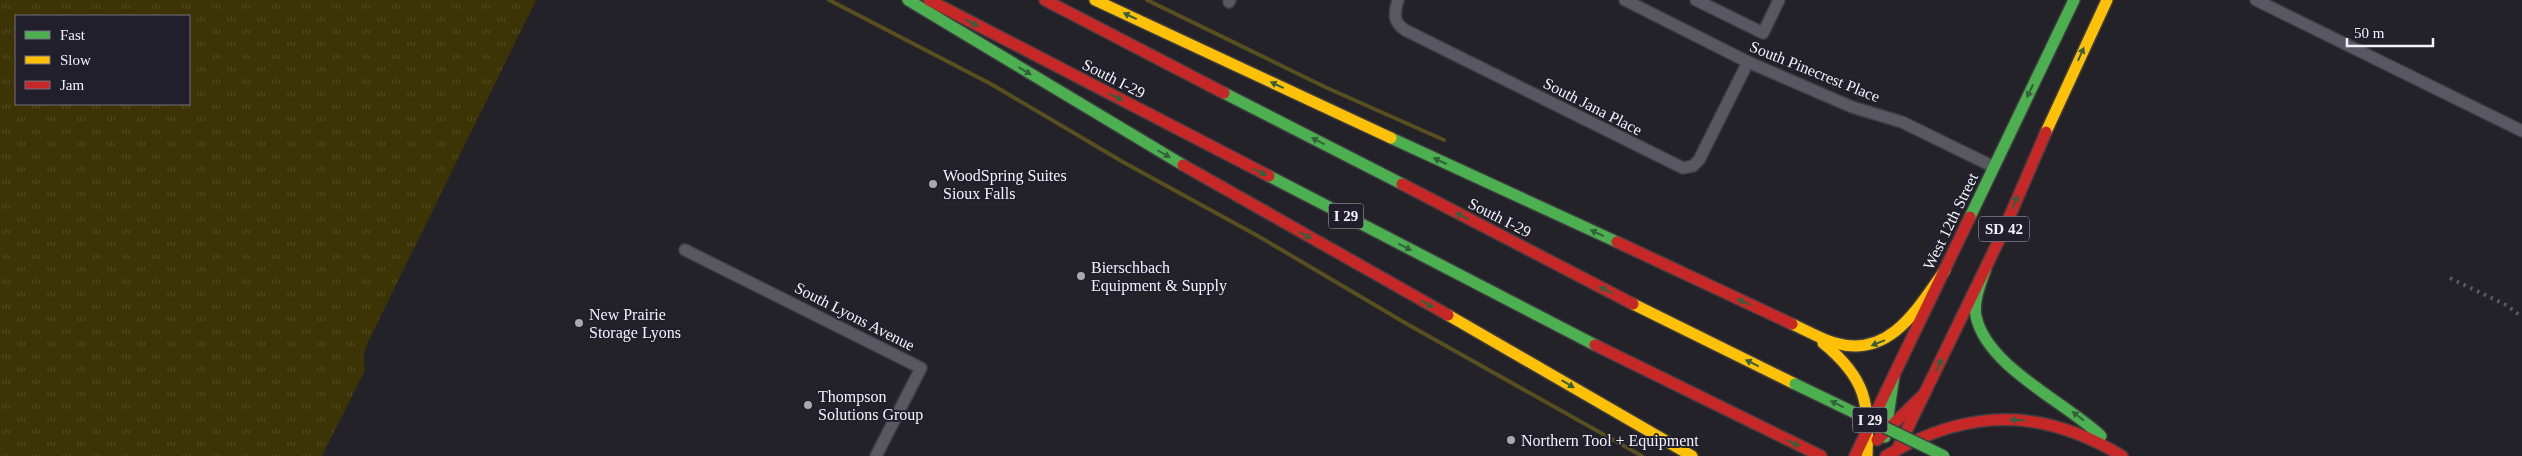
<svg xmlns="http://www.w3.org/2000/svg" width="2522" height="456" font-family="'Times New Roman',serif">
  <defs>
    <pattern id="grass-tufts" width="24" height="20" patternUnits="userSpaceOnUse" patternTransform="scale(1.25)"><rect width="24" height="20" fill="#3d3405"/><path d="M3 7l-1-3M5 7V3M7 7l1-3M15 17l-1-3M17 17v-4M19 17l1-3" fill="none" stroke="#50481e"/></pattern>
  </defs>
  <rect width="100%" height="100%" fill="#232228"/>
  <path fill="url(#grass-tufts)" fill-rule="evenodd" d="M0 0H536L368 342 363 357 365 370 322 456H0ZM16 16H189V104H16Z"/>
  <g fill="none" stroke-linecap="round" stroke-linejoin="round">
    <g stroke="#584f21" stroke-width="4">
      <path d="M829 0 991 84 1123 162 1258 236 1407 324 1642 456"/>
      <path d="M1147 0 1325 87 1444 140"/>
    </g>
    <g stroke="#3d3c40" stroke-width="14">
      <g id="street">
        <path d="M1398 0C1394 13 1393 22 1405 30L1683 168 1693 166 1699 160 1748 62"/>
        <path d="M1625 0 1748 62 1852 107 1902 122 1994 167"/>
        <path d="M1696 0 1763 33 1779 0"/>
        <path d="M2256 0 2522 131"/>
        <path d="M1229 2 1230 0"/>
        <path d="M685 250 921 368 876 456"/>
      </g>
    </g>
    <g stroke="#3d3c40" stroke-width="14">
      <g id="fast">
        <path d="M908 0 1183 165"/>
        <path d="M1224 93 1402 184"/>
        <path d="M1391 138 1617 242"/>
        <path d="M1269 176 1595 345"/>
        <path d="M1970 217 2074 0"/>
        <path d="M1986 268C1981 283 1973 300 1976 316 1986 366 2065 402 2101 436"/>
        <path d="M1885 437 1894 376"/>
      </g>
    </g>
    <g stroke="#3d3c40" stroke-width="14">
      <g id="slow">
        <path d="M1095 0 1391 138"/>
        <path d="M2046 132 2107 0"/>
        <path d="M1633 304 1795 384"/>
        <path d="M1448 315 1692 456"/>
        <path d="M1792 324C1806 330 1820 339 1835 343 1890 359 1918 308 1945 270"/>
        <path d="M1823 343C1867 379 1869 403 1867 456"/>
      </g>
    </g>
    <g stroke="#3d3c40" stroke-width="14">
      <g id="jam">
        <path d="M929 0 1269 176"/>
        <path d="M1045 0 1224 93"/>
        <path d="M1183 165 1448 315"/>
        <path d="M1402 184 1633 304"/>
        <path d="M1617 242 1792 324"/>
        <path d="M1595 345 1821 456"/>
        <path d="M1877 440 1925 393"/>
        <path d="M1897 450 2002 234 2046 132"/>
        <path d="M1855 456 1970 217"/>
        <path d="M1886 456C1967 408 2041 407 2122 456"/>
      </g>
    </g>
    <use href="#street" stroke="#595862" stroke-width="11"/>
    <use href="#fast" stroke="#4caf50" stroke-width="11"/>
    <use href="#slow" stroke="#ffc107" stroke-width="11"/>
    <use href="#jam" stroke="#c62828" stroke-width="11"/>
    <path stroke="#5a5961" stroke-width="4" stroke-dasharray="2.5 5" stroke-linecap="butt" d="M2450 278 2506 305 2522 317"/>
    <g stroke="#3d3c40" stroke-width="14" stroke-linecap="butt">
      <path id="fast-bridge" d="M1795 384 1944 456"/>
    </g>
    <use href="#fast-bridge" stroke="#4caf50" stroke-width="11"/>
  </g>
  <defs><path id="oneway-solid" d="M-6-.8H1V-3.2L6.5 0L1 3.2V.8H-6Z" transform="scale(1.25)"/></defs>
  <g fill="#34603c">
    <use href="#oneway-solid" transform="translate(1130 16) rotate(-155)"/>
    <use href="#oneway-solid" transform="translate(972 23) rotate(28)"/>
    <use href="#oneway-solid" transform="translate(2081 54) rotate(-66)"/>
    <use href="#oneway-solid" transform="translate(1025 71) rotate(31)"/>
    <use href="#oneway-solid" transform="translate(1277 85) rotate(-155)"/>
    <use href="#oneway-solid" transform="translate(2030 91) rotate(116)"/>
    <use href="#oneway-solid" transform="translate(1116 97) rotate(27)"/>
    <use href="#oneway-solid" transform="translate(1318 141) rotate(-153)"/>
    <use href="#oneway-solid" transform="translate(1164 154) rotate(30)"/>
    <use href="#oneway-solid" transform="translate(1440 161) rotate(-155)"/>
    <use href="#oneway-solid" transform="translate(1260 172) rotate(27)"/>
    <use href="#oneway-solid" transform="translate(2015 202) rotate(-67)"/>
    <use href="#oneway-solid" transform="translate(1462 216) rotate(-153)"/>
    <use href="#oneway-solid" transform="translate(1597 233) rotate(-155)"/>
    <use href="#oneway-solid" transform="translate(1305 235) rotate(30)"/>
    <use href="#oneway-solid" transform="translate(1405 247) rotate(27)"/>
    <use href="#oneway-solid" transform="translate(1606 290) rotate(-153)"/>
    <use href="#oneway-solid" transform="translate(1744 302) rotate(-155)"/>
    <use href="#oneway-solid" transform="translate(1427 304) rotate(29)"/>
    <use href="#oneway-solid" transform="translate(1878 343) rotate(158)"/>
    <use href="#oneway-solid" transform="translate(1752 363) rotate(-154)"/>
    <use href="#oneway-solid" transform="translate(1939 365) rotate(-64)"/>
    <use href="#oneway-solid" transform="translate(1568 384) rotate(31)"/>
    <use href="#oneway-solid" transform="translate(1837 404) rotate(-154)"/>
    <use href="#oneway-solid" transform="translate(2078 416) rotate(-143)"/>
    <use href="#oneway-solid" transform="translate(2017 420) rotate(-177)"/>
    <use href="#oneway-solid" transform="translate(1793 443) rotate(25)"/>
  </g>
  <g fill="#aaa9b0" stroke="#211f2b" stroke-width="2">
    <circle cx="933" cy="184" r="5"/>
    <circle cx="1081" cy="276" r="5"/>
    <circle cx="579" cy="323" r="5"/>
    <circle cx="808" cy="405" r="5"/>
    <circle cx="1511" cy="440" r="5"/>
  </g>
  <g text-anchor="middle" stroke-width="4" stroke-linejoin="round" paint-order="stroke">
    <g fill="#211f2b" stroke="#b3b2bc" stroke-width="1">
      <rect x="1328.5" y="203.5" width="35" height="25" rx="4"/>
      <rect x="1979" y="216.5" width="50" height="25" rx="4"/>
      <rect x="1852.5" y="407.5" width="35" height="25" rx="4"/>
    </g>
    <g font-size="15" font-weight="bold" fill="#f2f1fa">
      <text x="1346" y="221">I 29</text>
      <text x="2004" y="234">SD 42</text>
      <text x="1870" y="425">I 29</text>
    </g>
    <g font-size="16" fill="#f2f1fa" stroke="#211f2b">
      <text transform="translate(1815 71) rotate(22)" y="6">South Pinecrest Place</text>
      <text transform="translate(1114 78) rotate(27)" y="6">South I-29</text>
      <text transform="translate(1593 106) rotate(27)" y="6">South Jana Place</text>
      <text transform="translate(1500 217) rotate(27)" y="6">South I-29</text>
      <text transform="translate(1950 221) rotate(-64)" y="6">West 12th Street</text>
      <text transform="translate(855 316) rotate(27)" y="6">South Lyons Avenue</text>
    </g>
    <g font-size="16" fill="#f2f1fa" stroke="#211f2b" text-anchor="start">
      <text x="943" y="181">WoodSpring Suites<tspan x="943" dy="18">Sioux Falls</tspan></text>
      <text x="1091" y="273">Bierschbach<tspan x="1091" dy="18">Equipment &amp; Supply</tspan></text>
      <text x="589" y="320">New Prairie<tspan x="589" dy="18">Storage Lyons</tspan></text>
      <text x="818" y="402">Thompson<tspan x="818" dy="18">Solutions Group</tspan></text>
      <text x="1521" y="446">Northern Tool + Equipment</text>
    </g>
  </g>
  <rect x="15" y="15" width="175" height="90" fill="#211f2b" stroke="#75737e"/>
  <rect x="25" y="31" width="25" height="8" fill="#4caf50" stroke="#75737e"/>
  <text x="60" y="40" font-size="15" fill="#f2f1fa">Fast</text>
  <rect x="25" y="56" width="25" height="8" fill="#ffc107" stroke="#75737e"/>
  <text x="60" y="65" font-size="15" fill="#f2f1fa">Slow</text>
  <rect x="25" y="81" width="25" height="8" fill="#c62828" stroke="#75737e"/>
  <text x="60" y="90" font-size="15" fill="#f2f1fa">Jam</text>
  <path d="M2347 38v8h86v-8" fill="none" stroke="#f2f1fa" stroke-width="2.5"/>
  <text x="2354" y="38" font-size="15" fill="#f2f1fa" stroke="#211f2b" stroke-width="4" paint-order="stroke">50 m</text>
</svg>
